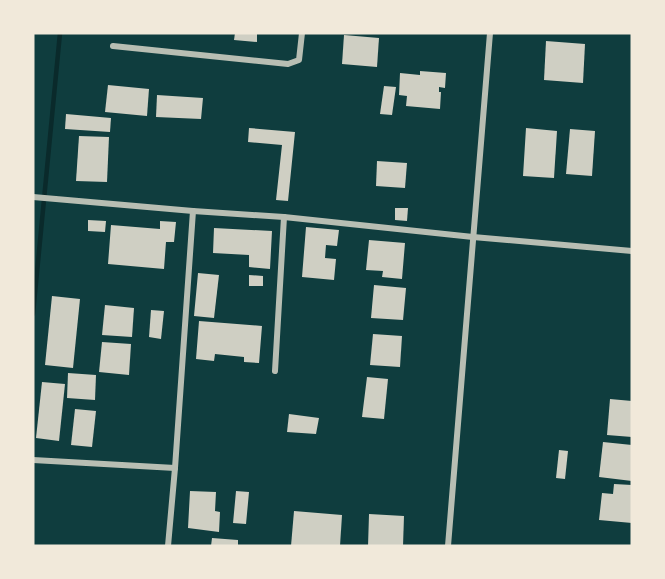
<svg xmlns="http://www.w3.org/2000/svg" width="665" height="579" font-family="'IBM Plex Sans',sans-serif">
  <rect width="100%" height="100%" fill="#0f3d3e"/>
  <g fill="none" stroke-linecap="round" stroke-linejoin="round">
    <path stroke="#0a2a2b" stroke-width="4.5" d="M33 314 60 33"/>
  </g>
  <g fill="#cfcfc3">
    <path d="M235 33H257V42L234 40Z"/>
    <path d="M344 35 379 38 377 67 342 64Z"/>
    <path d="M546 41 585 44 583 83 544 80Z"/>
    <path d="M420 71 446 73 445 88 439 87V92H441L440 109 406 106 407 96 399 95 400 73 420 75Z"/>
    <path d="M108 85 149 89 147 116 105 112Z"/>
    <path d="M384 86 396 87 392 115 380 114Z"/>
    <path d="M157 95 203 98 201 119 156 117Z"/>
    <path d="M66 114 111 118 110 132 65 129Z"/>
    <path d="M249 128 295 132 288 201 276 200 282 145 248 142Z"/>
    <path d="M526 128 557 131 554 178 523 176Z"/>
    <path d="M570 129 595 131 592 176 566 174Z"/>
    <path d="M79 136 109 137 107 182 76 181Z"/>
    <path d="M377 161 407 163 405 188 376 186Z"/>
    <path d="M395 208H408L407 221 395 220Z"/>
    <path d="M88 220 106 221 105 232 88 231Z"/>
    <path d="M160 221 176 222 174 242H166L164 269 108 264 111 225 160 229Z"/>
    <path d="M306 227 339 230 337 246 326 245 325 258 336 259 334 280 302 277Z"/>
    <path d="M214 228 272 231 270 269 249 267V255L213 253Z"/>
    <path d="M369 240 405 243 402 279 382 277 383 271 366 270Z"/>
    <path d="M198 273 219 275 214 318 194 316Z"/>
    <path d="M249 275 263 276V286H249Z"/>
    <path d="M374 285 406 288 403 320 371 318Z"/>
    <path d="M52 296 80 299 73 368 45 365Z"/>
    <path d="M105 305 134 308 132 337 102 335Z"/>
    <path d="M151 310 164 311 161 339 149 337Z"/>
    <path d="M199 321 262 326 259 363 244 362V357L215 354 214 361 196 359Z"/>
    <path d="M373 334 402 336 400 367 370 365Z"/>
    <path d="M102 342 131 344 129 375 99 372Z"/>
    <path d="M68 373 96 375 95 400 67 398Z"/>
    <path d="M367 377 388 379 384 419 362 417Z"/>
    <path d="M42 382 65 384 59 441 36 438Z"/>
    <path d="M610 399 632 401V437L607 435Z"/>
    <path d="M75 409 96 411 92 447 71 445Z"/>
    <path d="M289 414 319 418 316 434 287 432Z"/>
    <path d="M603 442 632 445V481L599 477Z"/>
    <path d="M559 450 568 451 565 479 556 478Z"/>
    <path d="M614 484 632 485V523L599 520 602 493 613 494Z"/>
    <path d="M190 491 216 492 215 511 220 512 219 532 188 528Z"/>
    <path d="M236 491 249 492 246 524 233 523Z"/>
    <path d="M294 511 342 515 340 546H291Z"/>
    <path d="M369 514 404 516 403 546H368Z"/>
    <path d="M212 538 238 540V546H211Z"/>
  </g>
  <g fill="none" stroke-linecap="round" stroke-linejoin="round">
    <g stroke="#b8beb3" stroke-width="6">
      <path d="M113 46 288 64 299 60 302 33"/>
      <path d="M33 197 193 211 284 217 473 237 632 251"/>
      <path d="M275 371 284 217"/>
      <path d="M33 460 175 468"/>
      <path d="M168 546 175 468 193 211"/>
      <path d="M448 546 490 33"/>
    </g>
  </g>
  <rect width="665" height="579" fill="none" stroke="#f1e9da" stroke-width="69"/>
</svg>
